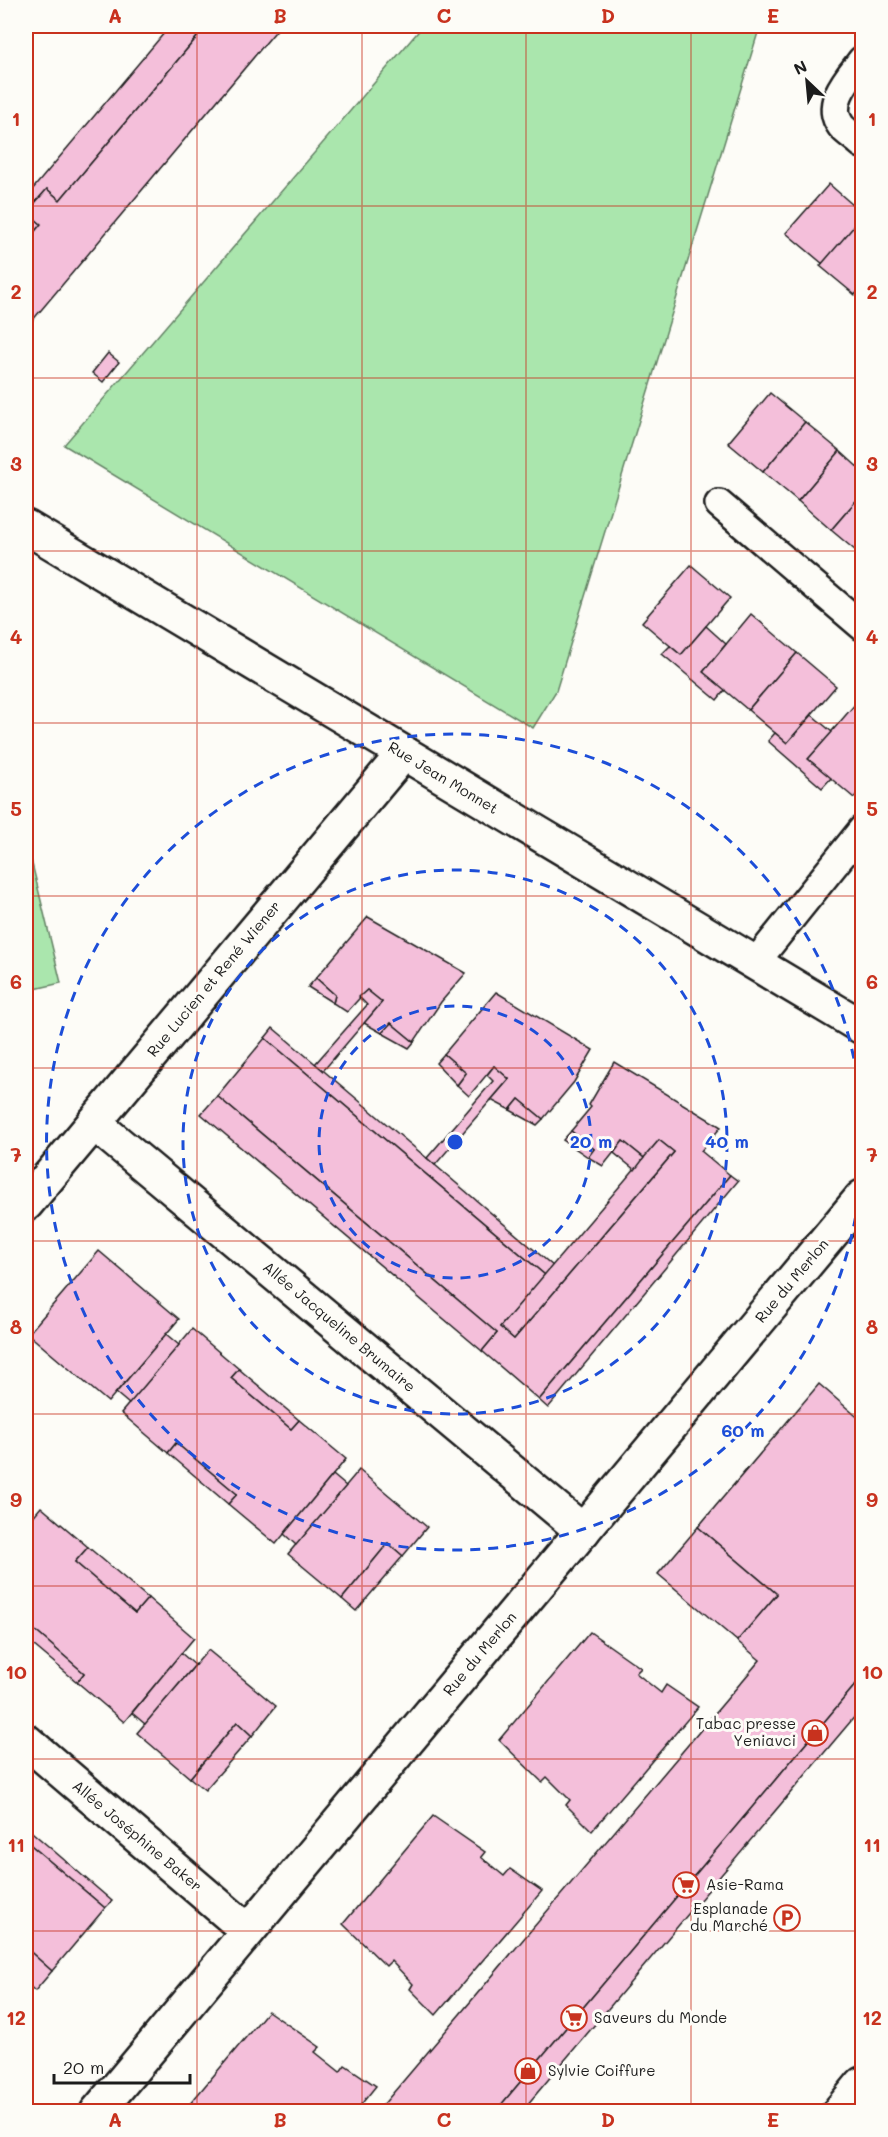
<svg xmlns="http://www.w3.org/2000/svg" width="888" height="2137" font-family="Mali,sans-serif">
  <rect width="100%" height="100%" fill="#fdfcf7"/>
  <filter id="ink" filterUnits="userSpaceOnUse"><feTurbulence type="fractalNoise" baseFrequency=".0167" numOctaves="2"/><feDisplacementMap in="SourceGraphic" scale="12" xChannelSelector="R" yChannelSelector="G"/><feConvolveMatrix kernelMatrix="1 2 1 2 8 2 1 2 1" color-interpolation-filters="sRGB"/></filter>
  <g filter="url(#ink)">
    <g fill="#aae6ad" stroke="#638164" stroke-width="1.5">
      <path d="M423 26H760L556 691 533 728 64 445Z"/>
      <path d="M26 839 61 983 26 991Z"/>
    </g>
    <g fill="#f4bfda" stroke="#1c1c1c" stroke-width="1.5">
      <path d="M170 26H186L198 36 60 200 47 189 27 212 41 224 26 242V197Z"/>
      <path d="M186 26H280L26 328V242L41 224 27 212 47 189 60 200 198 36Z"/>
      <path d="M829 184 862 213V217L823 264 786 233Z"/>
      <path d="M862 217V286L855 295 820 266Z"/>
      <path d="M108 353 119 362 103 382 92 373Z"/>
      <path d="M770 393 805 422 763 472 728 443Z"/>
      <path d="M805 422 840 451 798 501 763 472Z"/>
      <path d="M840 451 862 471V494L831 530 798 501Z"/>
      <path d="M862 494V556L831 530Z"/>
      <path d="M691 565 730 598 681 655 642 622Z"/>
      <path d="M751 614 797 653 748 710 703 672Z"/>
      <path d="M706 626 726 644 703 672 725 690 717 700 662 654 670 646 681 655Z"/>
      <path d="M797 653 836 686 787 743 748 710Z"/>
      <path d="M857 702 862 706V787L854 798 808 759Z"/>
      <path d="M812 715 832 732 808 759 831 778 822 788 768 741 775 733 787 743Z"/>
      <path d="M368 917 466 973 441 1002 414 1042 391 1023 382 1033 364 1023 382 1002 367 990 347 1012 333 1003 335 995 316 978Z"/>
      <path d="M316 978 335 995 333 1003 308 987Z"/>
      <path d="M367 990 382 1002 323 1071 315 1064 367 1005 359 997Z"/>
      <path d="M496 992 593 1050 574 1082 543 1119 519 1099 510 1110 491 1100 509 1079 494 1066 469 1096 457 1085 466 1073 444 1054Z"/>
      <path d="M391 1023 414 1042 409 1048 382 1033Z"/>
      <path d="M273 1028 435 1165 553 1266 545 1275 265 1038Z"/>
      <path d="M265 1038 545 1275 500 1327 514 1339 674 1152 659 1140 644 1158 623 1141 603 1166 588 1157 594 1149 571 1131 591 1107 589 1105 614 1062 721 1127 701 1151 730 1175 539 1400 482 1351 497 1333 217 1096Z"/>
      <path d="M444 1054 466 1073 457 1085 436 1063Z"/>
      <path d="M494 1066 509 1079 435 1165 427 1158 493 1081 487 1075Z"/>
      <path d="M217 1096 497 1333 482 1351 201 1114Z"/>
      <path d="M519 1099 543 1119 537 1125 510 1110Z"/>
      <path d="M571 1131 594 1149 588 1157 563 1140Z"/>
      <path d="M659 1140 674 1152 514 1339 500 1327Z"/>
      <path d="M623 1141 644 1158 635 1170 614 1153Z"/>
      <path d="M730 1175 738 1181 548 1408 539 1400Z"/>
      <path d="M99 1251 179 1319 108 1402 28 1334Z"/>
      <path d="M192 1329 239 1369 231 1378 291 1429 299 1420 346 1459 276 1544 228 1504 237 1494 176 1443 168 1453 121 1413Z"/>
      <path d="M166 1334 179 1345 129 1404 116 1393Z"/>
      <path d="M239 1369 299 1420 291 1429 231 1378Z"/>
      <path d="M819 1384 862 1421V1677L495 2112H377L760 1660 737 1641 777 1594 698 1527Z"/>
      <path d="M176 1443 237 1494 228 1504 168 1453Z"/>
      <path d="M359 1470 427 1527 403 1556 388 1543 342 1599 288 1554Z"/>
      <path d="M333 1475 346 1486 296 1545 284 1534Z"/>
      <path d="M41 1507 88 1547 75 1562 135 1613 148 1598 194 1638 124 1722 77 1682 84 1673 26 1623V1525Z"/>
      <path d="M698 1527 777 1594 737 1641 658 1574Z"/>
      <path d="M388 1543 403 1556 356 1611 342 1599Z"/>
      <path d="M88 1547 148 1598 135 1613 75 1562Z"/>
      <path d="M26 1623 84 1673 77 1682 26 1639Z"/>
      <path d="M590 1632 641 1668 636 1673 661 1693 666 1685 698 1707 592 1831 566 1805 570 1800 547 1777 542 1782 499 1740Z"/>
      <path d="M208 1650 276 1706 252 1736 237 1722 190 1778 137 1733Z"/>
      <path d="M181 1653 195 1665 145 1724 132 1713Z"/>
      <path d="M862 1677V1708L521 2112H495Z"/>
      <path d="M237 1722 252 1736 205 1790 190 1778Z"/>
      <path d="M433 1816 485 1852 481 1857 504 1876 510 1869 542 1891 436 2015 410 1989 413 1984 391 1961 386 1966 343 1924Z"/>
      <path d="M26 1827 112 1901 105 1908 26 1841Z"/>
      <path d="M26 1841 105 1908 52 1971 26 1948Z"/>
      <path d="M26 1948 52 1971 35 1991 26 1983Z"/>
      <path d="M268 2011 320 2047 315 2052 340 2072 345 2065 376 2086 355 2112H183Z"/>
    </g>
    <g fill="none" stroke-linecap="round" stroke-linejoin="round">
      <g stroke="#1c1c1c" stroke-width="32">
        <g id="service">
          <path d="M862 60C849 77 824 103 841 126 846 132 856 138 862 144"/>
          <path d="M719 504 862 626"/>
          <path d="M755 963 862 830"/>
        </g>
      </g>
      <g stroke="#1c1c1c" stroke-width="38">
        <g id="minor">
          <path d="M26 527 862 1027"/>
          <path d="M94 1123 583 1531"/>
          <path d="M26 1204 403 754"/>
          <path d="M26 1741 248 1931"/>
          <path d="M97 2112 862 1197"/>
        </g>
      </g>
      <g stroke="#1c1c1c" stroke-width="38">
        <path id="tertiary" d="M839 2112 862 2084"/>
      </g>
      <use href="#service" stroke="#fdfcf7" stroke-width="27"/>
      <use href="#minor" stroke="#fdfcf7" stroke-width="33"/>
      <use href="#tertiary" stroke="#fdfcf7" stroke-width="33"/>
    </g>
  </g>
  <path fill="none" stroke="#c8321e" stroke-width="1.5" stroke-opacity="0.55" d="M197 26V2112M362 26V2112M526 26V2112M691 26V2112M26 206H862M26 378H862M26 551H862M26 723H862M26 896H862M26 1068H862M26 1241H862M26 1414H862M26 1586H862M26 1759H862M26 1931H862"/>
  <g fill="none" stroke="#1d4ed8" stroke-width="3" stroke-dasharray="10 8">
    <circle cx="455" cy="1142" r="136"/>
    <circle cx="455" cy="1142" r="272"/>
    <path d="M862 1163A408 408 0 1 1 862 1121"/>
  </g>
  <defs>
    <g id="shop-ring" transform="scale(1.35)"><circle r="9.5" fill="#fdfcf7" stroke="#c8321e" stroke-width="1.5"/><path d="M-5-2.5h2.3a2.7 3.5 0 0 1 5.4 0H5L5.5 6h-11ZM-1.5-2.5h3a1.5 2.3 0 0 0-3 0Z" fill="#c8321e"/></g>
    <g id="supermarket-ring" transform="scale(1.35)"><circle r="9.5" fill="#fdfcf7" stroke="#c8321e" stroke-width="1.5"/><path d="M-6-5.5h2.5l.6 2H6L4.5 2H-2.5L-4.4-4H-6ZM-1.5 3.2a1.3 1.3 0 1 0 .1 0ZM3 3.2a1.3 1.3 0 1 0 .1 0Z" fill="#c8321e"/></g>
    <g id="parking-ring" transform="scale(1.35)"><circle r="9.5" fill="#fdfcf7" stroke="#c8321e" stroke-width="1.5"/><path d="M-3.5-5.5H1a3.5 3.5 0 0 1 0 7H-1V5.5H-3.5ZM-1-3.4V-.6H.8a1.4 1.4 0 0 0 0-2.8Z" fill="#c8321e"/></g>
  </defs>
  <g fill-rule="evenodd">
    <use href="#shop-ring" x="815" y="1733"/>
    <use href="#supermarket-ring" x="686" y="1885"/>
    <use href="#parking-ring" x="787" y="1918"/>
    <use href="#supermarket-ring" x="574" y="2018"/>
    <use href="#shop-ring" x="528" y="2071"/>
  </g>
  <g text-anchor="middle" stroke-width="6" stroke-linejoin="round" paint-order="stroke">
    <g font-size="15" fill="#1c1c1c" stroke="#fdfcf7">
      <text transform="translate(443 778) rotate(31)" y="5">Rue Jean Monnet</text>
      <text transform="translate(214 979) rotate(-50)" y="5">Rue Lucien et René Wiener</text>
      <text transform="translate(792 1281) rotate(-50)" y="5">Rue du Merlon</text>
      <text transform="translate(339 1327) rotate(40)" y="5">Allée Jacqueline Brumaire</text>
      <text transform="translate(480 1654) rotate(-50)" y="5">Rue du Merlon</text>
      <text transform="translate(137 1836) rotate(40)" y="5">Allée Joséphine Baker</text>
    </g>
    <g font-size="15" fill="#1c1c1c" stroke="#fdfcf7" text-anchor="start">
      <text x="796" y="1729" text-anchor="end">Tabac presse<tspan x="796" dy="17">Yeniavci</tspan></text>
      <text x="706" y="1890">Asie-Rama</text>
      <text x="768" y="1914" text-anchor="end">Esplanade<tspan x="768" dy="17">du Marché</tspan></text>
      <text x="594" y="2023">Saveurs du Monde</text>
      <text x="548" y="2076">Sylvie Coiffure</text>
    </g>
  </g>
  <circle cx="455" cy="1142" r="9" fill="#1d4ed8" stroke="#fdfcf7" stroke-width="3"/>
  <g font-size="18" text-anchor="middle" font-weight="bold" fill="#1d4ed8" stroke="#fdfcf7" stroke-width="6" stroke-linejoin="round" paint-order="stroke">
    <text x="591" y="1148">20 m</text>
    <text x="727" y="1148">40 m</text>
    <text x="743" y="1437">60 m</text>
  </g>
  <rect width="888" height="2137" fill="none" stroke="#fdfcf7" stroke-width="66"/>
  <g transform="translate(807 81) rotate(334)" stroke="#fdfcf7" stroke-width="4.5" paint-order="stroke">
  <path d="M0-4.5L10 22L0 15L-10 22Z" fill="#1c1c1c"/>
  <text y="-9" font-size="16" font-weight="bold" text-anchor="middle" fill="#1c1c1c">N</text>
  </g>
  <path d="M54 2074v9h136v-9" fill="none" stroke="#1c1c1c" stroke-width="3"/>
  <text x="63" y="2074" font-size="18" fill="#1c1c1c" stroke="#fdfcf7" stroke-width="4.5" paint-order="stroke">20 m</text>
  <rect x="33" y="33" width="822" height="2071" fill="none" stroke="#c8321e" stroke-width="2"/>
  <g font-size="20" text-anchor="middle" font-weight="bold" fill="#c8321e">
    <text x="115" y="23">A</text>
    <text x="280" y="23">B</text>
    <text x="444" y="23">C</text>
    <text x="608" y="23">D</text>
    <text x="773" y="23">E</text>
    <text x="16" y="126">1</text>
    <text x="872" y="126">1</text>
    <text x="16" y="299">2</text>
    <text x="872" y="299">2</text>
    <text x="16" y="471">3</text>
    <text x="872" y="471">3</text>
    <text x="16" y="644">4</text>
    <text x="872" y="644">4</text>
    <text x="16" y="816">5</text>
    <text x="872" y="816">5</text>
    <text x="16" y="989">6</text>
    <text x="872" y="989">6</text>
    <text x="16" y="1162">7</text>
    <text x="872" y="1162">7</text>
    <text x="16" y="1334">8</text>
    <text x="872" y="1334">8</text>
    <text x="16" y="1507">9</text>
    <text x="872" y="1507">9</text>
    <text x="16" y="1679">10</text>
    <text x="872" y="1679">10</text>
    <text x="16" y="1852">11</text>
    <text x="872" y="1852">11</text>
    <text x="16" y="2025">12</text>
    <text x="872" y="2025">12</text>
    <text x="115" y="2127">A</text>
    <text x="280" y="2127">B</text>
    <text x="444" y="2127">C</text>
    <text x="608" y="2127">D</text>
    <text x="773" y="2127">E</text>
  </g>
</svg>
